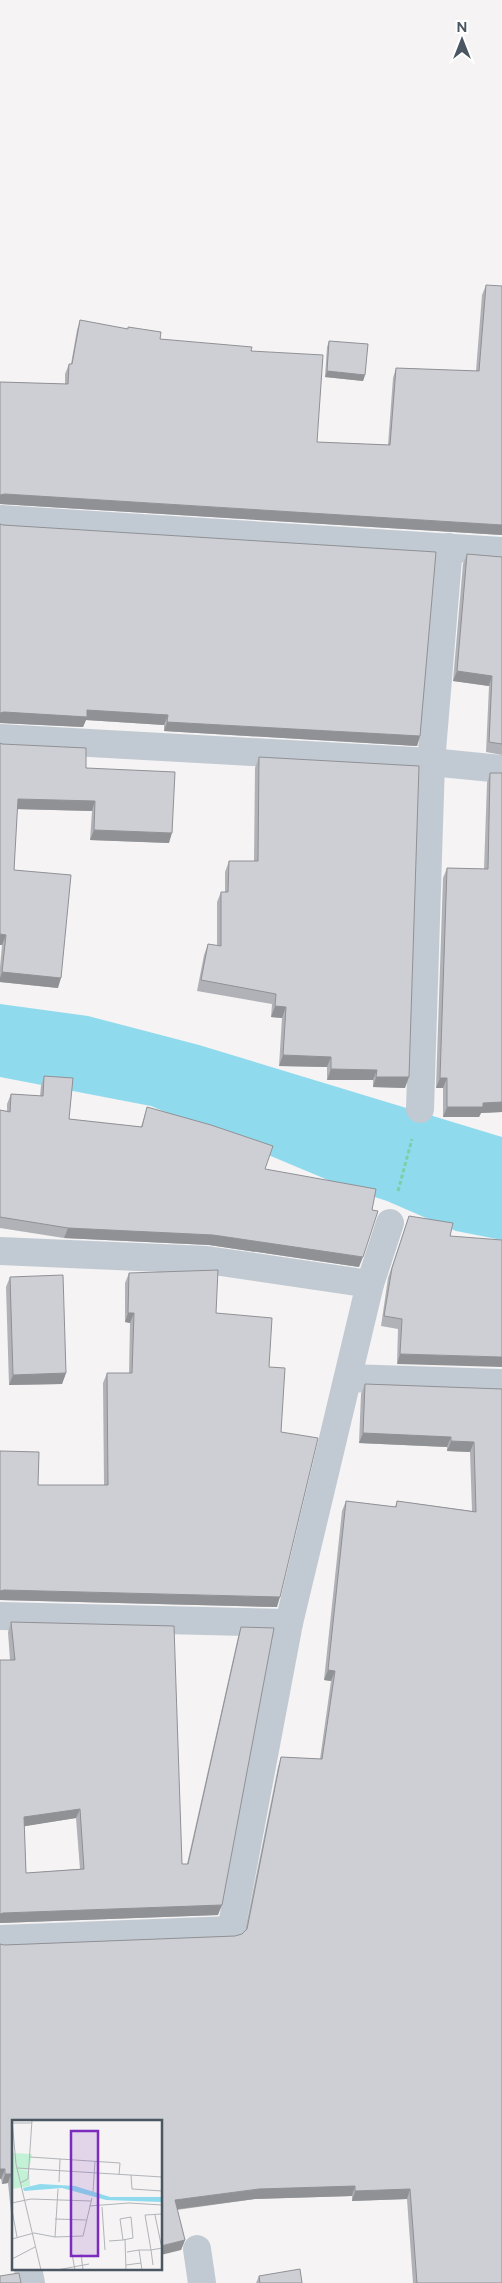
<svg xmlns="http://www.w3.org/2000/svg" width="502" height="2283" font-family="Figtree,sans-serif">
  <rect width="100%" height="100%" fill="#f5f3f3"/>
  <path fill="#90daee" d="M0 1004 88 1016 199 1045 502 1137V1240L456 1231 387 1201 347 1188 151 1106 0 1077Z"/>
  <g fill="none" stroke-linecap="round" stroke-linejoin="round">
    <path stroke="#7ad0a6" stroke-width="3" stroke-dasharray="4 2.5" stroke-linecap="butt" d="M398 1191 412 1139"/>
    <g stroke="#c1cad2" stroke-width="28">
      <path d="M0 519 502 551"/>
      <path d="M0 738 431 762 502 769"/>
      <path d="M420 1109 431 762 449 547"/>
      <path d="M0 1251 207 1260 370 1284"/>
      <path d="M348 1378 502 1383"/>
      <path d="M0 1616 289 1623"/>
      <path d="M0 1939 231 1930 289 1623 370 1284 390 1223"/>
      <path d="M197 2249 202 2283"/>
      <path d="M28 2269 31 2283"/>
    </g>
  </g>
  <g fill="#b0b2b7" fill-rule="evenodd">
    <path d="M486 285 502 535 0 504V382L65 384V374L69 364H71L77 330 80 320 160 339 251 351 317 442 388 445 393 378 396 368 476 371 482 295Z"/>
    <path d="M329 341 365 375 363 381 325 377 327 347Z"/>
    <path d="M0 524 420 736 417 746 164 731V725L86 720 83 727 0 723Z"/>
    <path d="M467 554 502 557V755L486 752 489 686 453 681 463 564Z"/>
    <path d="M0 743 86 768 169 843 90 840 92 811 17 809 14 870 58 988 0 982V967L2 945Z"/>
    <path d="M259 757 405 1088 373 1087V1080H327V1067L279 1066 282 1018 271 1017 272 1004 197 991 204 955 208 944 217 946V902L221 892H225V872L229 861H254L255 768Z"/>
    <path d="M490 773H502V1112L481 1113 479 1117H443V1088H436L443 878 447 868 484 869 487 783Z"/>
    <path d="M44 1076 69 1119 141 1127 147 1107 265 1169 359 1267 209 1245 64 1238 0 1228V1110L7 1111V1104L11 1094 40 1096 41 1086Z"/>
    <path d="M409 1216 450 1236 397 1364 398 1329 381 1326 388 1278Z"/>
    <path d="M129 1273 216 1313 269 1367 281 1432 277 1607 0 1600V1451L38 1485H104L103 1383 107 1373H129L130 1323 125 1322V1283Z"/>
    <path d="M10 1277 66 1373 62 1384 9 1385 6 1287Z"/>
    <path d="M365 1384 502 1389V2283H413L407 2199 352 2201V2196L255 2199 177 2210 185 2240 181 2250 161 2122H14V2233H13L8 2183 2 2184 1 2179 4 1945 235 1936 242 1934 245 1931 278 1767 281 1757 320 1759 331 1681 324 1680 342 1511 346 1501 395 1507 397 1501 472 1511 470 1452 447 1451V1447L359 1443 361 1394Z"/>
    <path d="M11 1622 182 1864H187L238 1637 241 1627 218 1915 0 1923 10 1660 8 1632ZM76 1818 80 1869 26 1873 24 1826Z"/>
    <path d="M259 2276 302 2283H256Z"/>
  </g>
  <g fill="#909195">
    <path d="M327 371 365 375 363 381 325 377Z"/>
    <path d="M5 494 502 525V535L0 504V495Z"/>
    <path d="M457 671 492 676 489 686 453 681Z"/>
    <path d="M87 710 168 715 164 725 86 720 83 727 0 723V713L4 712Z"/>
    <path d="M167 722 420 736 417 746 164 731Z"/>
    <path d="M18 799 95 801 92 811 14 809Z"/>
    <path d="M94 830 172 833 169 843 90 840Z"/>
    <path d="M0 934 6 935 2 945H0Z"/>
    <path d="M2 972 61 978 58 988 0 982V978Z"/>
    <path d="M275 1006 286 1007 282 1018 271 1017Z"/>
    <path d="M283 1055 331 1057 327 1067 279 1066Z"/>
    <path d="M331 1069 377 1070 373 1080H327Z"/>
    <path d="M376 1077H409L405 1088 373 1087Z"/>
    <path d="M440 1078H447L443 1088H436Z"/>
    <path d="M502 1102V1112L481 1113 479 1117H443L447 1107 483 1103Z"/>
    <path d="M68 1228 213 1235 363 1257 359 1267 209 1245 64 1238Z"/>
    <path d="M128 1313H134L130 1323 125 1322Z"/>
    <path d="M400 1354 502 1357V1367L397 1364Z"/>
    <path d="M66 1373 62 1384 9 1385 13 1375Z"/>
    <path d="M363 1433 451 1437 447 1447 359 1443Z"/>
    <path d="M451 1441 474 1442 470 1452 447 1451Z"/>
    <path d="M4 1590 280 1597 277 1607 0 1600V1591Z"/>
    <path d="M328 1670 335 1671 331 1681 324 1680Z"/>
    <path d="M80 1809 76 1818 20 1827 24 1817Z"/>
    <path d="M222 1905 218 1915 0 1923V1914L3 1913Z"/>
    <path d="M0 2169H5L1 2179H0Z"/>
    <path d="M5 2174H11L8 2183 2 2184Z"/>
    <path d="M355 2186 352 2196 255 2199 171 2210 175 2200 259 2189Z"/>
    <path d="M410 2189 407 2199 352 2201 355 2191Z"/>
    <path d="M185 2240 181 2250 161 2255V2246Z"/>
  </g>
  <g fill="#cdcfd5" stroke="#909195" fill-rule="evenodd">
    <path d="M486 285 502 286V525L5 494 0 495V382L68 384 69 364H72L80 320 128 329V327L161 332 160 339 252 347 251 351 323 355 317 442 390 445 396 368 479 371Z"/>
    <path d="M329 341 368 344 365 375 327 371Z"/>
    <path d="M0 524 3 525 436 552 420 736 167 722 168 715 87 710V717L4 712 0 713Z"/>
    <path d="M467 554 502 557V744L489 742 492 676 457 671Z"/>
    <path d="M0 743 2 744 86 748V768L175 772 172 833 94 830 95 801 18 799 14 870 71 875 61 978 2 972 6 935 0 934Z"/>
    <path d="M259 757 419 766 409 1077H376L377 1070 331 1069V1057L283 1055 286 1007 275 1006 276 994 201 980 208 944 221 946V892H228L229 861H258Z"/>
    <path d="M490 773H502V1102L483 1103V1107H447V1078H440L447 868 488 869Z"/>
    <path d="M44 1076 73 1078 69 1119 142 1127 147 1107 211 1125 273 1146 265 1169 376 1189 372 1210 378 1211 363 1257 213 1235 68 1228 0 1217V1110L10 1112 11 1094 43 1096Z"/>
    <path d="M409 1216 453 1223 450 1236 502 1240V1357L400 1354 402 1319 384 1316 392 1268Z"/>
    <path d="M218 1270 216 1313 272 1318 269 1367 285 1368 281 1432 318 1438 280 1597 4 1590 0 1591V1451L39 1452 38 1485H108L107 1373H132L134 1313H128L129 1273Z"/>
    <path d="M63 1275 66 1373 13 1375 10 1277Z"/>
    <path d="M365 1384 502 1389V2283H417L410 2189 355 2191V2186L259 2189 175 2200 185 2240 161 2246V2122H14V2199L11 2174H5V2169H0V1944L4 1945 235 1936 242 1934 247 1929 281 1757 322 1759 335 1671 328 1670 346 1501 396 1507 397 1501 476 1512 474 1442 451 1441V1437L363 1433Z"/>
    <path d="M11 1622 174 1626 182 1864H188L241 1627 274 1628 222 1905 3 1913 0 1914V1660H15ZM80 1809 84 1869 26 1873 24 1817Z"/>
    <path d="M300 2269 302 2283H260L259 2276Z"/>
    <path d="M19 2273 21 2283H0V2276Z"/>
  </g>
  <g transform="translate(12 2120)">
    <rect width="150" height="150" fill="#f5f3f3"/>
    <path d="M0 33 20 34 17 50 5 49 17 51 18 66 0 69Z" fill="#c3f1d5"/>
    <path d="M28 64 63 66 98 77H150V82L94 80 50 68 12 71 11 68Z" fill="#90daee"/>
    <path fill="none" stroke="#b1b4b9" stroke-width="1" d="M0 0 4 44 29 150M0 3H20M18 37 108 43 107 55M5 48 150 57M119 55 120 69 150 71M47 62 48 39M8 63 16 59 20 0M81 72 83 41M0 83 19 79 79 81M77 86 117 83 150 85M90 87 93 130M0 90 5 117M143 95 150 129M43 99 74 100M43 117 46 69M0 119 22 113 43 117 71 116 80 78M113 119 114 150M97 121 111 120 121 118 119 97 108 99 111 120M127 130H139L133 95 150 94M115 132 127 130 130 150M60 134 63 150M69 134 71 150M0 139 23 127M114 145 129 143M141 145 139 130 150 128M45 150 77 144"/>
    <path fill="#7b2cbf" fill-opacity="0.15" stroke="#7b2cbf" stroke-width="2.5" d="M59 11H86V136H59Z"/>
    <rect width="150" height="150" fill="none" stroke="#4a5661" stroke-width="2.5"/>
  </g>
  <g transform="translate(462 40)" stroke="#ffffff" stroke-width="4" paint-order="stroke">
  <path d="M0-4L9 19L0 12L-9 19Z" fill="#4a5661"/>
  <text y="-8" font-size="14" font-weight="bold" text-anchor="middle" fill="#4a5661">N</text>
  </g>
</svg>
